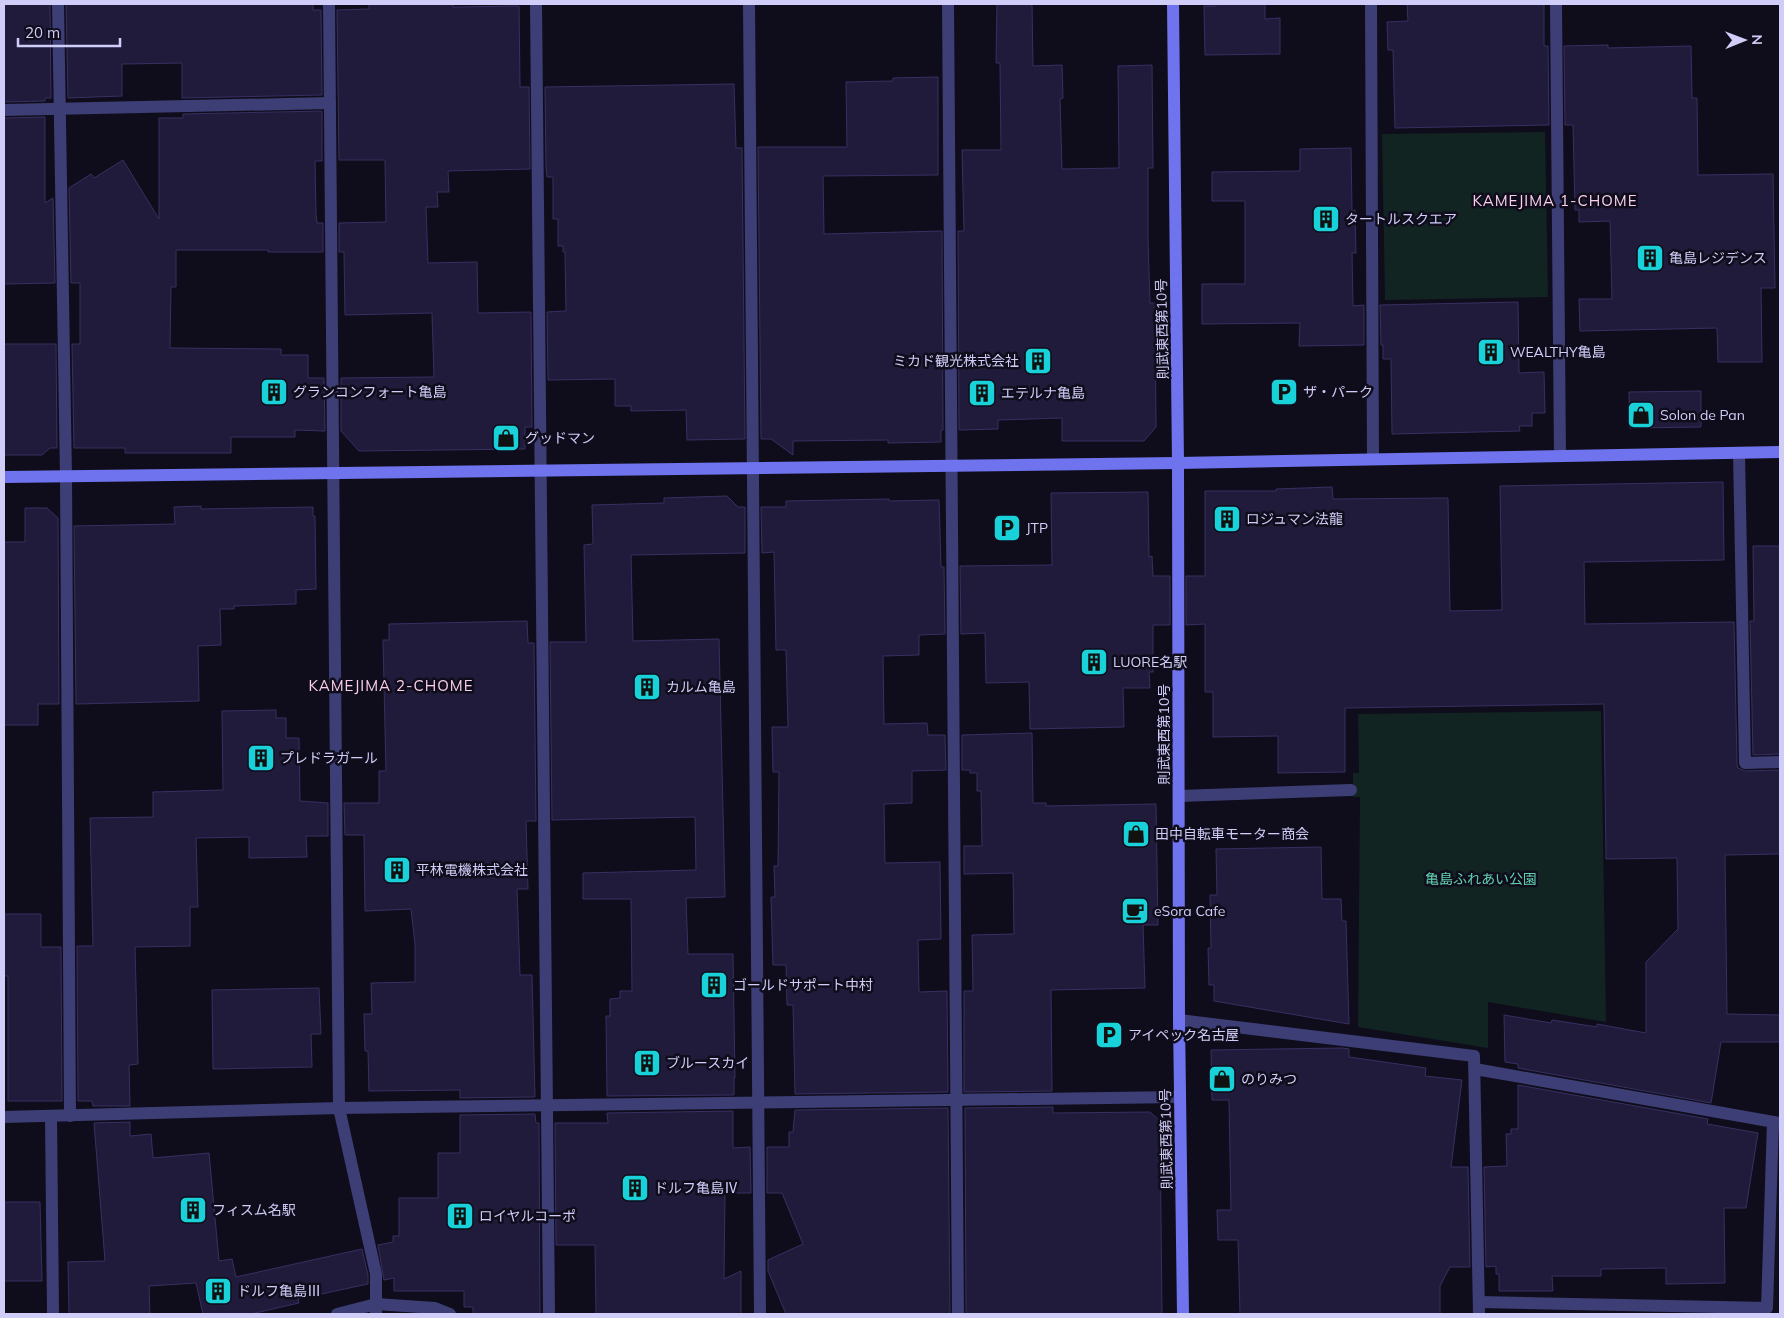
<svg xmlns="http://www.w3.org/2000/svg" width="1784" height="1318" font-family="Mulish,'Noto Sans JP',sans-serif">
  <rect width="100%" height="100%" fill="#0f0d1b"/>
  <g fill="#112422">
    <path d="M1545 132 1548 297 1385 300 1382 134Z"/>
    <path d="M1601 711 1606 1022 1488 1002V1048L1358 1027 1360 797H1353V773H1359L1358 714Z"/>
  </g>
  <g fill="#201b3a" stroke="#373063">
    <path d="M4 4H50L51 98H45V101L4 102Z"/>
    <path d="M66 4H313V10H321L322 95 182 98V63L122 64V96L68 98Z"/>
    <path d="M369 4H453V7L519 6 520 87H529L530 169 448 171 449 192H437L438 207H426L428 263 477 262 478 313 531 312 532 427H525V449L359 451 341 431V378L434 377 432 313 345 315 344 252H339V223L386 222 385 160H339L337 10 369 9Z"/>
    <path d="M997 4H1032L1033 66 1062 65 1063 98 1060 99 1062 169 1119 168 1118 66 1152 65 1153 168H1148V239L1150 303H1155L1156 427 1144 441H1062V418L998 420V429L959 430 958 231H964L962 150H1001L1000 63H996Z"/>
    <path d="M1216 4H1265V19L1280 18V54L1205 55 1204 6H1216Z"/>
    <path d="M1407 4H1544V46H1548L1549 125 1395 128 1393 50H1388L1387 22 1408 21Z"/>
    <path d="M1608 45V48L1691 46 1692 98H1697L1698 175 1773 174 1775 288H1761L1762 362H1718L1717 328 1580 331 1579 299H1612L1610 221 1579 222V210H1575L1573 125H1565L1564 46Z"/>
    <path d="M938 77V175L823 176 824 234 942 231 943 430H941V442L888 443V440L793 441V455L771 439H761L758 147H847L846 82 893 81V78Z"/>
    <path d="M734 84 736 148H742L745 439 687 440 686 410 631 411V406H615V379L548 380 547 312 566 311 565 252H563V246H558V219H553V177H547L546 168 545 87Z"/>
    <path d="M322 111V161H315L316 214 317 223H323V252H268V250H176V287H171L170 348 281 349V355H308V378H324L325 431 295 430V437H231V453H125V448H74L72 344H80V283H71L69 188 91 174 94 178 123 160 159 219V118H183V114Z"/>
    <path d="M45 117V203L53 198 55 283 4 284V118Z"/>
    <path d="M1351 148 1352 211 1355 210 1356 253H1352L1353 306 1364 305V345L1299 346 1300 323 1202 324V284H1245V201H1212V172L1300 171V149Z"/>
    <path d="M1518 302 1519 373 1544 372 1545 413H1532V426H1519L1520 431 1392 434 1391 359H1383V345H1381L1380 305Z"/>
    <path d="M4 344H56L57 448H50L42 455H4Z"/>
    <path d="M1701 391V427L1630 428 1629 392Z"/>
    <path d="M1723 482 1724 560 1584 562 1585 624 1734 622 1737 764 1738 768 1745 771 1780 770V854L1725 855 1727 1014 1780 1015V1042H1721L1711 1103 1518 1068V1064L1505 1062 1504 1015 1551 1023 1552 1020 1597 1027V1024L1646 1033V962L1678 929 1677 858 1606 859 1604 704 1345 708V772L1278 773V736L1213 737V692H1205V624L1186 625V576H1205V491H1276V489L1332 487 1333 499 1448 498 1450 611 1502 610 1500 486Z"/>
    <path d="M1148 492 1149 557 1152 556 1153 576H1170V625H1153V672H1149L1150 688H1123L1124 727 1030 729 1029 682 986 683 985 633 961 634 960 566 1052 565 1051 493Z"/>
    <path d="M727 496 738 507H745V553L631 555 633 641 719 639 725 897 686 898 688 954H733L735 1078H734V1095L607 1096 606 1016H610V999L620 998V991H632L631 899H583V873L696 870 695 817 552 820 550 642H586L584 545 593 544 592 505 664 503V498Z"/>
    <path d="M889 499V501L939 500 941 567H944L945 634 919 635V655L883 656 884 724 927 723 928 735H945L946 770 912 771V803L884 804 885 863 940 862 941 939 918 940 919 992 947 991 948 1092 795 1094 793 1005H787L786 965H773L771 897H775L774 866H778L779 772H773L772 727H788L786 650H776L774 552 762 553 761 507H786V501Z"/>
    <path d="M201 506V509L313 507V516H315L316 589 296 590V604L234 606V609H220L221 645 198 646 199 701 76 704 74 526 175 524 174 507Z"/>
    <path d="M25 508H47L58 518 59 704H38V725H4V542H25Z"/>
    <path d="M1753 546H1780V754L1753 755 1750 621H1754Z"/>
    <path d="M527 621 528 643H534L536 821H526L528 889H517L520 975H532L535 1097 460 1098V1090L369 1091 368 1051H365L364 1014H372L371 983 415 982V944L411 909 365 911 364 835H345L344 803H379V771H386L383 640H389V624Z"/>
    <path d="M276 710V718H286V738H299L300 801 328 803V836H306L307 857 249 858V837L196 838 198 907H190V946L135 947 138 1064 129 1065 130 1106H93L92 1101H78L77 946H93L90 818 153 817V792L223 790 222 711Z"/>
    <path d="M1032 733 1033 803H1046V806L1156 804 1158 925H1143L1145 988 1051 990 1052 1091 964 1092V991H973L972 935 1014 934 1013 873 964 874V846H982L981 791H977V773H970V770H962V735Z"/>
    <path d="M1321 847 1322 899H1341L1342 921H1346L1349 1024 1214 1001V985H1209L1208 948H1211L1210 895H1217L1216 849Z"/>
    <path d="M4 914H41V947H61L62 1101H8V976H4Z"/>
    <path d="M319 988 321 1034H311L312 1067 213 1069 212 990Z"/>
    <path d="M1342 1048 1349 1049V1057L1426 1068 1425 1076 1462 1080 1451 1167H1468L1470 1267H1450L1440 1286V1314H1240L1238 1240H1218L1217 1210H1231L1229 1100H1212L1211 1050Z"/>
    <path d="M1518 1085 1708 1119 1707 1124 1758 1133 1746 1208H1724L1725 1283 1666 1284V1268L1601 1269V1276H1552L1553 1291H1499V1274H1496V1266L1486 1267 1484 1167 1507 1166 1506 1134H1511V1129H1518Z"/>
    <path d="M1053 1107V1113L1150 1112 1160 1121 1162 1314H966L965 1108Z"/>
    <path d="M948 1108 950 1314H786L768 1271V1260L803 1244 782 1193H767V1147H789V1132H793L795 1110Z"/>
    <path d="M733 1111V1148L750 1147 751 1193H725L724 1279 741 1271V1314H596L595 1245H556L555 1123H608L607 1113Z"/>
    <path d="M535 1114 536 1123H539L540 1314H473V1307H464V1291H394V1278L384 1280 378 1245 393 1242V1236H399V1198H438V1153H460V1115Z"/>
    <path d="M130 1122V1136L151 1134 153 1158 209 1153 219 1261 232 1259 236 1277 362 1249 368 1275V1284L298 1299 299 1303 251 1314H203L196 1283 149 1286 150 1314H69L68 1262 105 1261 94 1123Z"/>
    <path d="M4 1202H40L42 1281H4Z"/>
  </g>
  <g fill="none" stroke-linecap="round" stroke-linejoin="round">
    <g stroke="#3d3e75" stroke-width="12">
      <path d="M536 4 549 1314"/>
      <path d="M948 4 958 1314"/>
      <path d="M1371 4 1373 459"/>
      <path d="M1739 453 1745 763 1780 762"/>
      <path d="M1475 1069 1780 1123"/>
      <path d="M1479 1302 1767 1308 1773 1122"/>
      <path d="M376 1304 435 1308 450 1314"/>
    </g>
    <g stroke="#3d3e75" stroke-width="12">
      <path d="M58 4 66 476 70 1116"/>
      <path d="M329 4 339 1108 376 1274V1314"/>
      <path d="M749 4 760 1314"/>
      <path d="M1556 4 1560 456"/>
      <path d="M4 110 330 103"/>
      <path d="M1179 796 1351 790"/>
      <path d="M1179 1020 1474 1056 1479 1314"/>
      <path d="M51 1116 53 1314"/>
      <path d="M4 1117 339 1108 1180 1097"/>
      <path d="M337 1314 376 1304"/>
    </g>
    <g stroke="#6f73ee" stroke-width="12">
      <path d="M1173 4 1178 463 1179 1020 1183 1314"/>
      <path d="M4 477 1178 463 1780 452"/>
    </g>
  </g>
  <defs>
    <g id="building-square" transform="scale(1.4375)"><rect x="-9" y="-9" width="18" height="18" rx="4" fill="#19d1d9" stroke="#0f0d1b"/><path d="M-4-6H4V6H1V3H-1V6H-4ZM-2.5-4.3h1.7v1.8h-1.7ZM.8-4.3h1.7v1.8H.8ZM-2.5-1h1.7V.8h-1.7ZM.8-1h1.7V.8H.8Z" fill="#111"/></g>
    <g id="parking-square" transform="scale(1.4375)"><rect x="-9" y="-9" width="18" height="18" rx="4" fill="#19d1d9" stroke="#0f0d1b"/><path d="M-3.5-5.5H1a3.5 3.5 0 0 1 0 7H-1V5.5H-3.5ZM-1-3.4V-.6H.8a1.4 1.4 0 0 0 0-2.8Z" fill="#111"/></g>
    <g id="shop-square" transform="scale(1.4375)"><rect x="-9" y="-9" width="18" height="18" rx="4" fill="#19d1d9" stroke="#0f0d1b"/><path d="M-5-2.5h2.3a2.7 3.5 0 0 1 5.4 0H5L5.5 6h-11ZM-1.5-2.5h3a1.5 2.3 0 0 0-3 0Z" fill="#111"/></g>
    <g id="cafe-square" transform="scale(1.4375)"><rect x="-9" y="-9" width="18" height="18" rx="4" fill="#19d1d9" stroke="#0f0d1b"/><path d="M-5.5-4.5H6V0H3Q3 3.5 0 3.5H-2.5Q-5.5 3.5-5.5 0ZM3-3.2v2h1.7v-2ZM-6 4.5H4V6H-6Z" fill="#111"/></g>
  </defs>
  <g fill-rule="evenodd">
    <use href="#building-square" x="1326" y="219"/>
    <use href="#building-square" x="1650" y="258"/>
    <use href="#building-square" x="1491" y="352"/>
    <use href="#building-square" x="1038" y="361"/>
    <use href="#building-square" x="274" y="392"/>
    <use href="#parking-square" x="1284" y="392"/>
    <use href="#building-square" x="982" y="393"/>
    <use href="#shop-square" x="1641" y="415"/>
    <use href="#shop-square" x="506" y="438"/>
    <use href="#building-square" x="1227" y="519"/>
    <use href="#parking-square" x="1007" y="528"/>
    <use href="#building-square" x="1094" y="662"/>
    <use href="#building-square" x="647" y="687"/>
    <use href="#building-square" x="261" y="758"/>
    <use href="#shop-square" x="1136" y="834"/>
    <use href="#building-square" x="397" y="870"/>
    <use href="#cafe-square" x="1135" y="911"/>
    <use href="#building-square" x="714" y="985"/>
    <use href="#parking-square" x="1109" y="1035"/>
    <use href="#building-square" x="647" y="1063"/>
    <use href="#shop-square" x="1222" y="1079"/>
    <use href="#building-square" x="635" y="1188"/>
    <use href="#building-square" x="193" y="1210"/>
    <use href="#building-square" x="460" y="1216"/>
    <use href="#building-square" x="218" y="1291"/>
  </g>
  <g text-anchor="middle" stroke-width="5" stroke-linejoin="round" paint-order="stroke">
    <g font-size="14" fill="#d0cdf9" stroke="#0f0d1b" text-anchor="start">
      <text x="1345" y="224">タートルスクエア</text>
      <text x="1669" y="263">亀島レジデンス</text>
      <text x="1510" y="357">WEALTHY亀島</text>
      <text x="1019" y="366" text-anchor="end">ミカド観光株式会社</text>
      <text x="293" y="397">グランコンフォート亀島</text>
      <text x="1303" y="397">ザ・パーク</text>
      <text x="1001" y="398">エテルナ亀島</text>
      <text x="1660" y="420">Solon de Pan</text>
      <text x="525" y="443">グッドマン</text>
      <text x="1246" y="524">ロジュマン法龍</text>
      <text x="1026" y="533">JTP</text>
      <text x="1113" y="667">LUORE名駅</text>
      <text x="666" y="692">カルム亀島</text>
      <text x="280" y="763">プレドラガール</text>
      <text x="1155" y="839">田中自転車モーター商会</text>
      <text x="416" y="875">平林電機株式会社</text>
      <text x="1154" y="916">eSora Cafe</text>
      <text x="733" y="990">ゴールドサポート中村</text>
      <text x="1128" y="1040">アイペック名古屋</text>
      <text x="666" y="1068">ブルースカイ</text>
      <text x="1241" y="1084">のりみつ</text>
      <text x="654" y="1193">ドルフ亀島Ⅳ</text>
      <text x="212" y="1215">フィスム名駅</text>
      <text x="479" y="1221">ロイヤルコーポ</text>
      <text x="237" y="1296">ドルフ亀島Ⅲ</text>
    </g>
    <g font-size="14" fill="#d0cdf9" stroke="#0f0d1b">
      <text transform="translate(1162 329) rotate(-91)" y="5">則武東西第10号</text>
      <text transform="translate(1164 734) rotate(-90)" y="5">則武東西第10号</text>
      <text transform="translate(1166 1139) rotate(-91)" y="5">則武東西第10号</text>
    </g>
    <g font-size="14" fill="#62d0ae" stroke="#0f0d1b">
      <text x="1481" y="884">亀島ふれあい公園</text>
    </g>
    <g font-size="15" letter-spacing="1" fill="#f9cfec" stroke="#0f0d1b">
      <text x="1555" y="206">KAMEJIMA 1-CHOME</text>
      <text x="391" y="691">KAMEJIMA 2-CHOME</text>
    </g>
  </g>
  <rect width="1784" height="1318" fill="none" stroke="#d0cdf9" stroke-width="10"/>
  <g transform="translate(1744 40) rotate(89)" stroke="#0f0d1b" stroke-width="4" paint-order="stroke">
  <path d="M0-4L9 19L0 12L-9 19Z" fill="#d0cdf9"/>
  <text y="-8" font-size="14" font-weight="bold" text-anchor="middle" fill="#d0cdf9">N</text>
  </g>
  <path d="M18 38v8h102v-8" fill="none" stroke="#d0cdf9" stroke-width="2.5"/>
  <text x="25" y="38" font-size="15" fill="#d0cdf9" stroke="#0f0d1b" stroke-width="4" paint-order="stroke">20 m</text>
</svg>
